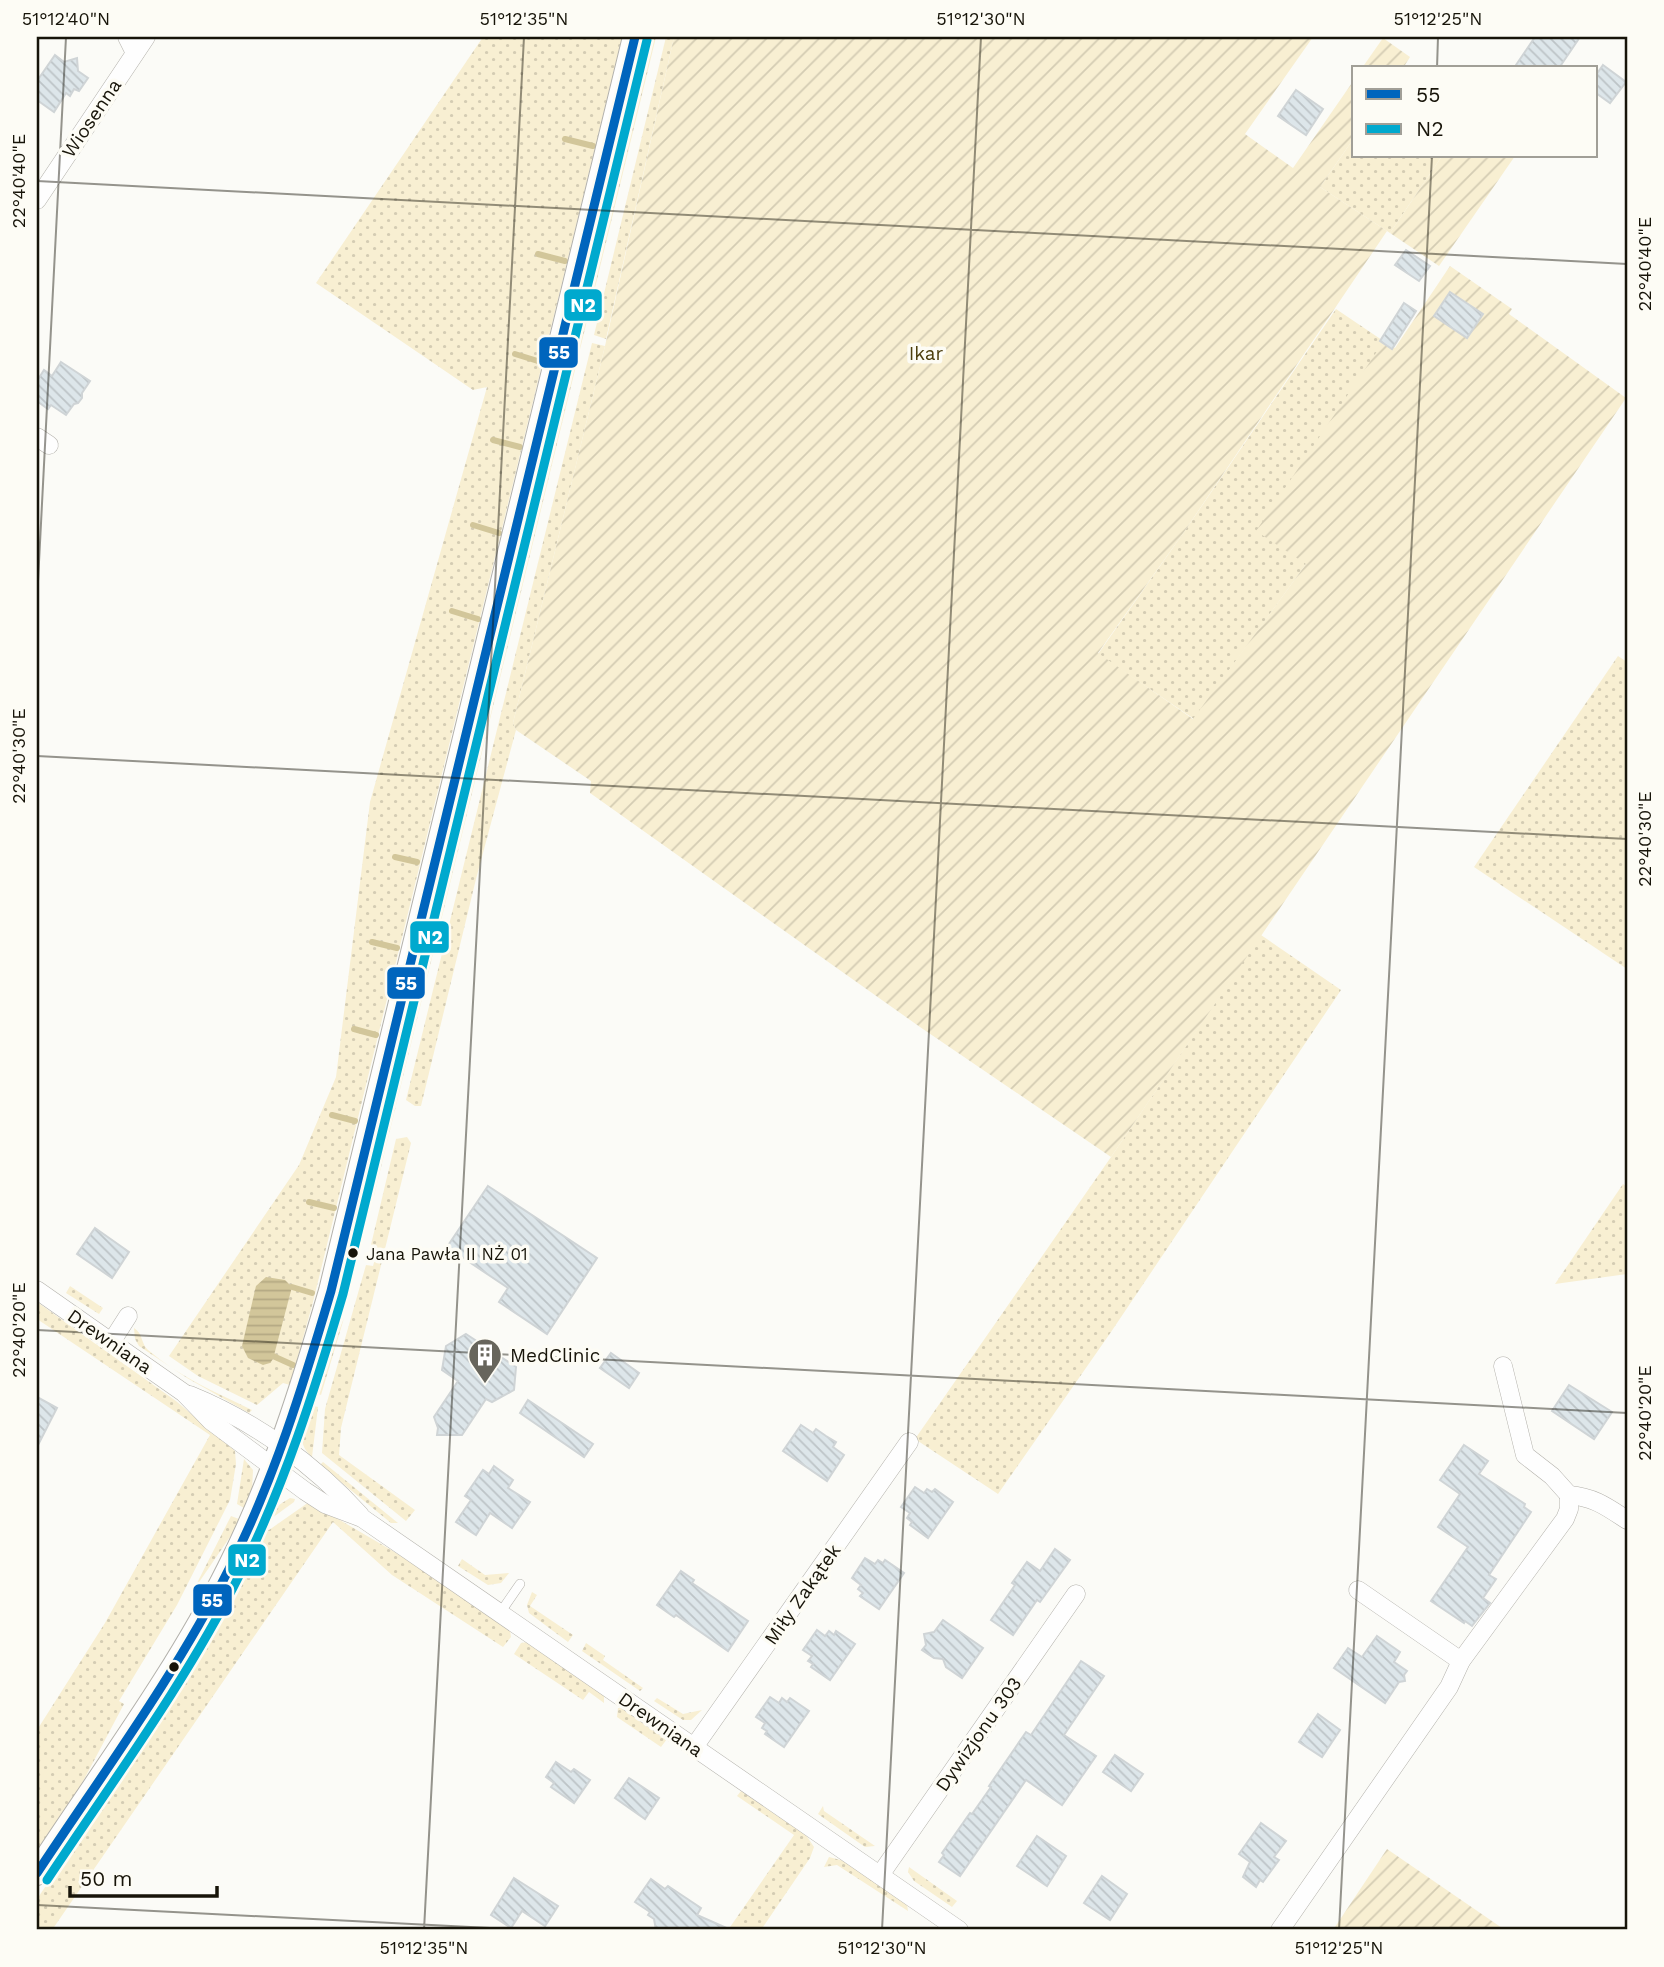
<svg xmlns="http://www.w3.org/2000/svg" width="1664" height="1967" font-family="'Work Sans',sans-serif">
  <defs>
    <pattern id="grass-dots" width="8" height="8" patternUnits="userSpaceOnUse" patternTransform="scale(1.75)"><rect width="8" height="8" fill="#f8efd2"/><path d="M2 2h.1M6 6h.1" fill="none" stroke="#d4ccb3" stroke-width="1.8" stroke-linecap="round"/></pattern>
    <pattern id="garden-furrows" width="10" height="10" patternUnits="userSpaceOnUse" patternTransform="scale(1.75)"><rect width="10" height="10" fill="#f8efd2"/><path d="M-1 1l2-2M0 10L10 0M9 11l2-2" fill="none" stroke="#d4ccb3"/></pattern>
    <pattern id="water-rules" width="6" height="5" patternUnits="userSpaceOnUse" patternTransform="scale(1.75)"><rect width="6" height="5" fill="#d2c69a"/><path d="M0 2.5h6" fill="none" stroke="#b4a983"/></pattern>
    <pattern id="building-back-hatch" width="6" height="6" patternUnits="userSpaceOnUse" patternTransform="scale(1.75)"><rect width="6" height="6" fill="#dde6ea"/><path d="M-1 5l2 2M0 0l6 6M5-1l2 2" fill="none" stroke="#bdc4c7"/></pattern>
  </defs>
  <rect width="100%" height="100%" fill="#fbfbf7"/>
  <g fill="url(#grass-dots)">
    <path d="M483 37H622L313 1302 290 1385 283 1383 257 1405 198 1376 169 1356 299 1165 336 1077 370 802 487 387 473 390 316 283Z"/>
    <path d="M649 37H656L374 1196V1162Z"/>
    <path d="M666 37H674L606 339 594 335Z"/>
    <path d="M1354 138V156H1442L1390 233 1320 187Z"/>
    <path d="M1336 309 1456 390 1306 564 1194 719 1098 654 1184 532Z"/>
    <path d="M592 343 605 346 513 723 516 730 476 879 421 1106H415L406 1100Z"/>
    <path d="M1618 656 1627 662V969L1474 867Z"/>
    <path d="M1261 935 1341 990 1111 1332 998 1494 915 1439 1111 1157Z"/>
    <path d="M407 1137 411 1143 341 1428 339 1455 415 1510 406 1521 322 1453 325 1409 366 1265 373 1266 377 1252 370 1249 396 1139Z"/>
    <path d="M1623 1184 1627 1187V1274L1555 1284Z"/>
    <path d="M70 1286 103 1308 99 1314 66 1293Z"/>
    <path d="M37 1302 176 1401 235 1451 236 1464 230 1500 177 1605 119 1701 124 1704 80 1787 37 1850V1730L105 1623 210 1435 37 1319Z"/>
    <path d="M344 1318 321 1395 313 1392Z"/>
    <path d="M134 1328C143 1333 141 1344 148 1350 178 1376 217 1393 252 1410L249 1413 187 1378 139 1346 135 1339Z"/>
    <path d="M310 1405 318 1407 312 1457C294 1441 304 1424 310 1405Z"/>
    <path d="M244 1459 253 1470 252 1490 244 1508 237 1504Z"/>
    <path d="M323 1462 398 1523H391L320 1465Z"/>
    <path d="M290 1498 295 1499 294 1502 272 1518 267 1516 271 1510Z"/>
    <path d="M309 1502 410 1561 510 1630 511 1637 503 1647 392 1575 333 1522 52 1930H37V1899L174 1697 221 1616 264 1529 269 1530Z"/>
    <path d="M231 1516 239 1519 232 1534 193 1591Z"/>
    <path d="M462 1559 485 1575 509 1573 501 1583 488 1585 458 1566Z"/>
    <path d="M532 1592 537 1595 530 1606 573 1635 568 1642 529 1613 527 1605Z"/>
    <path d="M528 1642 604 1695V1703L589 1692 583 1700 514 1654 521 1643Z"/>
    <path d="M586 1643 605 1656 603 1660 643 1688 640 1691 582 1651Z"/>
    <path d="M657 1698 683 1714 702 1710 691 1720H683L654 1701Z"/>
    <path d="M618 1708H622L667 1739 661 1747 617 1717Z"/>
    <path d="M741 1791 806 1835 814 1847 810 1858 761 1930H728L794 1835 737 1796Z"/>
    <path d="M823 1806 824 1811 875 1846 865 1847 818 1814Z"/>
    <path d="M829 1857 844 1861 907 1904 908 1911 837 1865 824 1867Z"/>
    <path d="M909 1867 957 1901 952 1907 914 1881 908 1872Z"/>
  </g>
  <g fill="url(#garden-furrows)">
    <path d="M674 37H1313L1245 134 1293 168 1354 80V138L1320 187 1387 231 1184 532 1098 653 1193 719 1306 564 1256 531 1384 341 1395 348 1450 266 1512 309 1509 314 1626 398 1111 1157 920 1027 590 793 591 781 516 730 513 723 605 346Z"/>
    <path d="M1383 38 1410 57 1403 68H1362Z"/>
    <path d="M1442 156H1515L1439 266 1390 233Z"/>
    <path d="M1387 1849 1505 1930H1333Z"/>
  </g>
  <path fill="url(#water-rules)" d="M266 1277 285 1280 292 1287 273 1359 270 1363 263 1365 248 1358 242 1346 256 1286Z"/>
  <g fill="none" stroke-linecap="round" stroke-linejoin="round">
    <g stroke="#d2c69a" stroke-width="6">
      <path d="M565 139 593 146"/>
      <path d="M538 254 565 261"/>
      <path d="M515 354 541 362"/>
      <path d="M493 440 520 447"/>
      <path d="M473 525 499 533"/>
      <path d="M452 611 478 619"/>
      <path d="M395 857 417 862"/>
      <path d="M372 942 397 948"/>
      <path d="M354 1029 376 1035"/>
      <path d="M332 1115 355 1121"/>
      <path d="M309 1202 334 1208"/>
      <path d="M292 1287 312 1293"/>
      <path d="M273 1356 293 1365"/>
    </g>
  </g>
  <g fill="url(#building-back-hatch)" stroke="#cfd4d6" stroke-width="2">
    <path d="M1535 37H1580L1559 68H1514Z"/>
    <path d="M55 55 64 62 77 58 78 71 88 78 79 91 74 89 70 96 66 93 54 112 37 100V81Z"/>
    <path d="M1603 65 1626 82 1610 103 1596 93V75Z"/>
    <path d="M1296 90 1323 109 1306 135 1278 116Z"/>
    <path d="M1406 250 1430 266 1419 281 1395 265Z"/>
    <path d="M1450 292 1483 314 1467 338 1434 316Z"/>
    <path d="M1404 303 1416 311 1392 349 1380 341Z"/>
    <path d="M61 362 90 381 82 393V398L78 403 74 404 66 415 51 405 48 409 37 401V381L44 370 52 376Z"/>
    <path d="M488 1186 597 1258 547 1334 499 1302 508 1288 447 1247Z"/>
    <path d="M95 1228 129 1252 112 1278 77 1254Z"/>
    <path d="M466 1334 516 1367 514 1390 492 1402 486 1399 462 1435H437L438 1428 434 1417 458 1381 442 1370 446 1346Z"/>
    <path d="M611 1353 639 1373 629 1388 600 1368Z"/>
    <path d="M1569 1385 1612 1412 1594 1439 1552 1411Z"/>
    <path d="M37 1397 57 1408 37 1447Z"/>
    <path d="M528 1400 593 1444 584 1457 520 1413Z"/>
    <path d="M801 1425 813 1433 816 1429 826 1436 836 1442 833 1447 844 1455 827 1481 783 1451Z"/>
    <path d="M1464 1445 1488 1461 1479 1474 1525 1504 1524 1507 1531 1512 1489 1575 1496 1579 1483 1598 1490 1603 1472 1626 1465 1621 1464 1623 1431 1601 1468 1547 1438 1527 1460 1494 1440 1480Z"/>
    <path d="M494 1466 513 1480 508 1488 530 1502 512 1528 490 1513 476 1535 456 1522 471 1500 465 1496 483 1470 489 1474Z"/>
    <path d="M915 1487 924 1493 927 1489 932 1492 935 1489 953 1502 928 1538 910 1525 912 1522 907 1518 910 1513 901 1507Z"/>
    <path d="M1055 1549 1070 1560 1040 1602 1037 1600 1013 1635 991 1620 1015 1585 1012 1583 1027 1562 1040 1571Z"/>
    <path d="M865 1558 875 1564 878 1560 883 1563 885 1560 904 1573 879 1609 860 1596 863 1593 858 1589 861 1585 852 1578Z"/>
    <path d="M681 1571 694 1580 692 1583 748 1621 728 1651 676 1615 674 1617 657 1605Z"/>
    <path d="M943 1620 983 1648 962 1678 946 1667 943 1659 934 1658 922 1650 926 1645 924 1634 934 1632Z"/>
    <path d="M817 1630 825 1636 829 1631 834 1635 836 1631 855 1644 830 1680 811 1667 813 1664 808 1661 812 1656 803 1650Z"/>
    <path d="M1377 1636 1400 1652 1394 1662 1407 1671 1404 1675 1405 1681 1399 1682 1385 1703 1334 1668 1348 1648 1362 1657Z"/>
    <path d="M1081 1661 1104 1676 1064 1735 1096 1756 1062 1805 1026 1780 960 1876 939 1862 944 1855 942 1853 970 1813 972 1814 991 1787 989 1786 1026 1732 1031 1735Z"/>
    <path d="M770 1697 779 1703 782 1698 787 1702 790 1698 809 1711 784 1747 765 1734 767 1731 762 1728 765 1723 756 1717Z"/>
    <path d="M1318 1714 1340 1730 1322 1757 1299 1742Z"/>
    <path d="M1115 1755 1143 1774 1131 1791 1103 1772Z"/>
    <path d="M556 1762 571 1772 574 1769 590 1780 574 1803 551 1787 554 1783 546 1777Z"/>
    <path d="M629 1778 659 1798 645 1819 615 1798Z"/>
    <path d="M1261 1823 1286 1841 1274 1857 1279 1860 1263 1882 1260 1880 1256 1887 1243 1877 1250 1862 1239 1854Z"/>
    <path d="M1037 1836 1066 1856 1047 1886 1017 1866Z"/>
    <path d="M1102 1876 1127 1894 1110 1920 1084 1903Z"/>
    <path d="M514 1878 558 1906 545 1926 522 1911 511 1928 491 1915Z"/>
    <path d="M651 1879 665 1889 668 1886 701 1908 697 1915 731 1930H656L654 1919 648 1915 650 1912 635 1902Z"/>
  </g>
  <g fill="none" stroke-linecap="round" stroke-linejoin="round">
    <g stroke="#b3b1ab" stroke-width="10">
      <path id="lane" d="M500 1613 520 1584"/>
    </g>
    <g stroke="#b3b1ab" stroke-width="19">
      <g id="street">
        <path d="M127 37 135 53"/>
        <path d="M37 200 146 37"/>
        <path d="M37 437 49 445"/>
        <path d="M37 1290 184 1393 211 1421 305 1491 325 1504 362 1518 959 1930"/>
        <path d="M112 1341 128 1316"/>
        <path d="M1503 1366 1525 1455 1552 1476 1569 1495"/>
        <path d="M190 1395C254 1421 314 1464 360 1515"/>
        <path d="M1569 1495C1594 1497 1607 1507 1627 1520"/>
        <path d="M1358 1590 1461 1661"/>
        <path d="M694 1747 909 1442"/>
        <path d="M880 1875 1076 1594"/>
        <path d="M1280 1930 1449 1687 1461 1661 1565 1519 1569 1509V1495"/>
      </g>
    </g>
    <g stroke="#b3b1ab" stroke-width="26">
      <path id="secondary" d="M37 1873C102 1773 175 1677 229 1569 274 1480 303 1387 331 1291L635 37"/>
    </g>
    <use href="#lane" stroke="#fefefe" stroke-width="9"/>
    <use href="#street" stroke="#fefefe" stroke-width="18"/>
    <use href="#secondary" stroke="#fefefe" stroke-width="24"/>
    <g stroke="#fdfcf5" stroke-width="14">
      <path id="bus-1" d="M37 1873C103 1773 175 1676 229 1569 274 1480 303 1386 331 1291L635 37"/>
    </g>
    <g stroke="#fdfcf5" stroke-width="14">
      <path id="bus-2" d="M47 1880C114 1779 186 1682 240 1574 285 1484 315 1389 343 1294L647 40"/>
    </g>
    <use href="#bus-1" stroke="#0065bd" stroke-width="9"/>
    <use href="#bus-2" stroke="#00a9ce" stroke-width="9"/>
  </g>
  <path fill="none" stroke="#171409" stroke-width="2" stroke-opacity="0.45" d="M1437 68 1438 37M37 181 1627 264M37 601 66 37M37 756 1627 839M37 1330 1627 1413M37 1905 528 1930M424 1930 524 37M882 1930 981 37M1339 1930 1432 156"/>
  <defs>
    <g id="building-pin" transform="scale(1.75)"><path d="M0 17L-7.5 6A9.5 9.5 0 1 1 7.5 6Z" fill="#67655c" stroke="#fdfcf5"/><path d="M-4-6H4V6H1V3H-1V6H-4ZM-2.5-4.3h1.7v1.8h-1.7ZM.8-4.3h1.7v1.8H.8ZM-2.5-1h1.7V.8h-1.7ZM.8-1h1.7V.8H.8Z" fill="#fff"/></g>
  </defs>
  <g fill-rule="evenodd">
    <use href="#building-pin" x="485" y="1355"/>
  </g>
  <g fill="#171409" stroke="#fdfcf5" stroke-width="2.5">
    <circle cx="353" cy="1253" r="6"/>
    <circle cx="174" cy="1667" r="6"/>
  </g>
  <g text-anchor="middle" stroke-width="7" stroke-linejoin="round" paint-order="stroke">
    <g font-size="17" fill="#171409" stroke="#fdfcf5" text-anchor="start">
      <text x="366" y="1260">Jana Pawła II NŻ 01</text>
    </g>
    <g font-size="19" fill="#171409" stroke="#fdfcf5">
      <text transform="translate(91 118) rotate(-56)" y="7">Wiosenna</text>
      <text transform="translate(110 1341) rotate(35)" y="7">Drewniana</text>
      <text transform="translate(802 1594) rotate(-55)" y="7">Miły Zakątek</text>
      <text transform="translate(661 1724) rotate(35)" y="7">Drewniana</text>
      <text transform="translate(978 1734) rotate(-55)" y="7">Dywizjonu 303</text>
    </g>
    <g font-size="19" fill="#4c3e0d" stroke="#fdfcf5">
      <text x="926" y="360">Ikar</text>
    </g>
    <g font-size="19" fill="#171409" stroke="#fdfcf5" text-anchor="start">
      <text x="510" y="1362">MedClinic</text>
    </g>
  </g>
  <g stroke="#fdfcf5" stroke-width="2.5">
    <rect x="563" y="288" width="40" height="34" rx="7" fill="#00a9ce"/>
    <rect x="538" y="336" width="41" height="33" rx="7" fill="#0065bd"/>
    <rect x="409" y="920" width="41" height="34" rx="7" fill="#00a9ce"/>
    <rect x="386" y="966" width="40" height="34" rx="7" fill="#0065bd"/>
    <rect x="227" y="1543" width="40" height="34" rx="7" fill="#00a9ce"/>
    <rect x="192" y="1583" width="41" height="34" rx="7" fill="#0065bd"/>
  </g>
  <g font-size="19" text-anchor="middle" font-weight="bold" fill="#fff">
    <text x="583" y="312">N2</text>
    <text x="559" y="359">55</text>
    <text x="430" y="944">N2</text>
    <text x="406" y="990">55</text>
    <text x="247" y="1567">N2</text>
    <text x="212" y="1607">55</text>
  </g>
  <rect width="1664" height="1967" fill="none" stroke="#fdfcf5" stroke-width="77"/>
  <rect x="1352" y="66" width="245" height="91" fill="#fdfcf5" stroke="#a19f97" stroke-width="2"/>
  <rect x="1366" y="89" width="35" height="10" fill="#0065bd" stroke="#a19f97" stroke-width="2"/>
  <text x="1416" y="102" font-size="21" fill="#171409">55</text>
  <rect x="1366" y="124" width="35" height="10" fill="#00a9ce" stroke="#a19f97" stroke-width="2"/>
  <text x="1416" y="136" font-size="21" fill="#171409">N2</text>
  <path d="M70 1886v10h147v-10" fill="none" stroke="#171409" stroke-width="3.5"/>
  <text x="80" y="1886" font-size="21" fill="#171409" stroke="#fdfcf5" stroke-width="5" paint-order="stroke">50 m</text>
  <rect x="38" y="38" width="1588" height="1890" fill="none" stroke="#171409" stroke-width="2.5"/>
  <g font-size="18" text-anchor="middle" fill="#171409">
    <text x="66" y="25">51°12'40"N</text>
    <text x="524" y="25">51°12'35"N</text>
    <text x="981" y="25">51°12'30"N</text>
    <text x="1438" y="25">51°12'25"N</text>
    <text transform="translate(19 181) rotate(-90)" y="6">22°40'40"E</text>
    <text transform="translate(1645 264) rotate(-90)" y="6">22°40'40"E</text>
    <text transform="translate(19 756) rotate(-90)" y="6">22°40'30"E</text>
    <text transform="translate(1645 839) rotate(-90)" y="6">22°40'30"E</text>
    <text transform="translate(19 1330) rotate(-90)" y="6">22°40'20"E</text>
    <text transform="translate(1645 1413) rotate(-90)" y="6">22°40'20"E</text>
    <text x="424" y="1954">51°12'35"N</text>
    <text x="882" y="1954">51°12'30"N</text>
    <text x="1339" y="1954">51°12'25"N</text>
  </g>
</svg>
